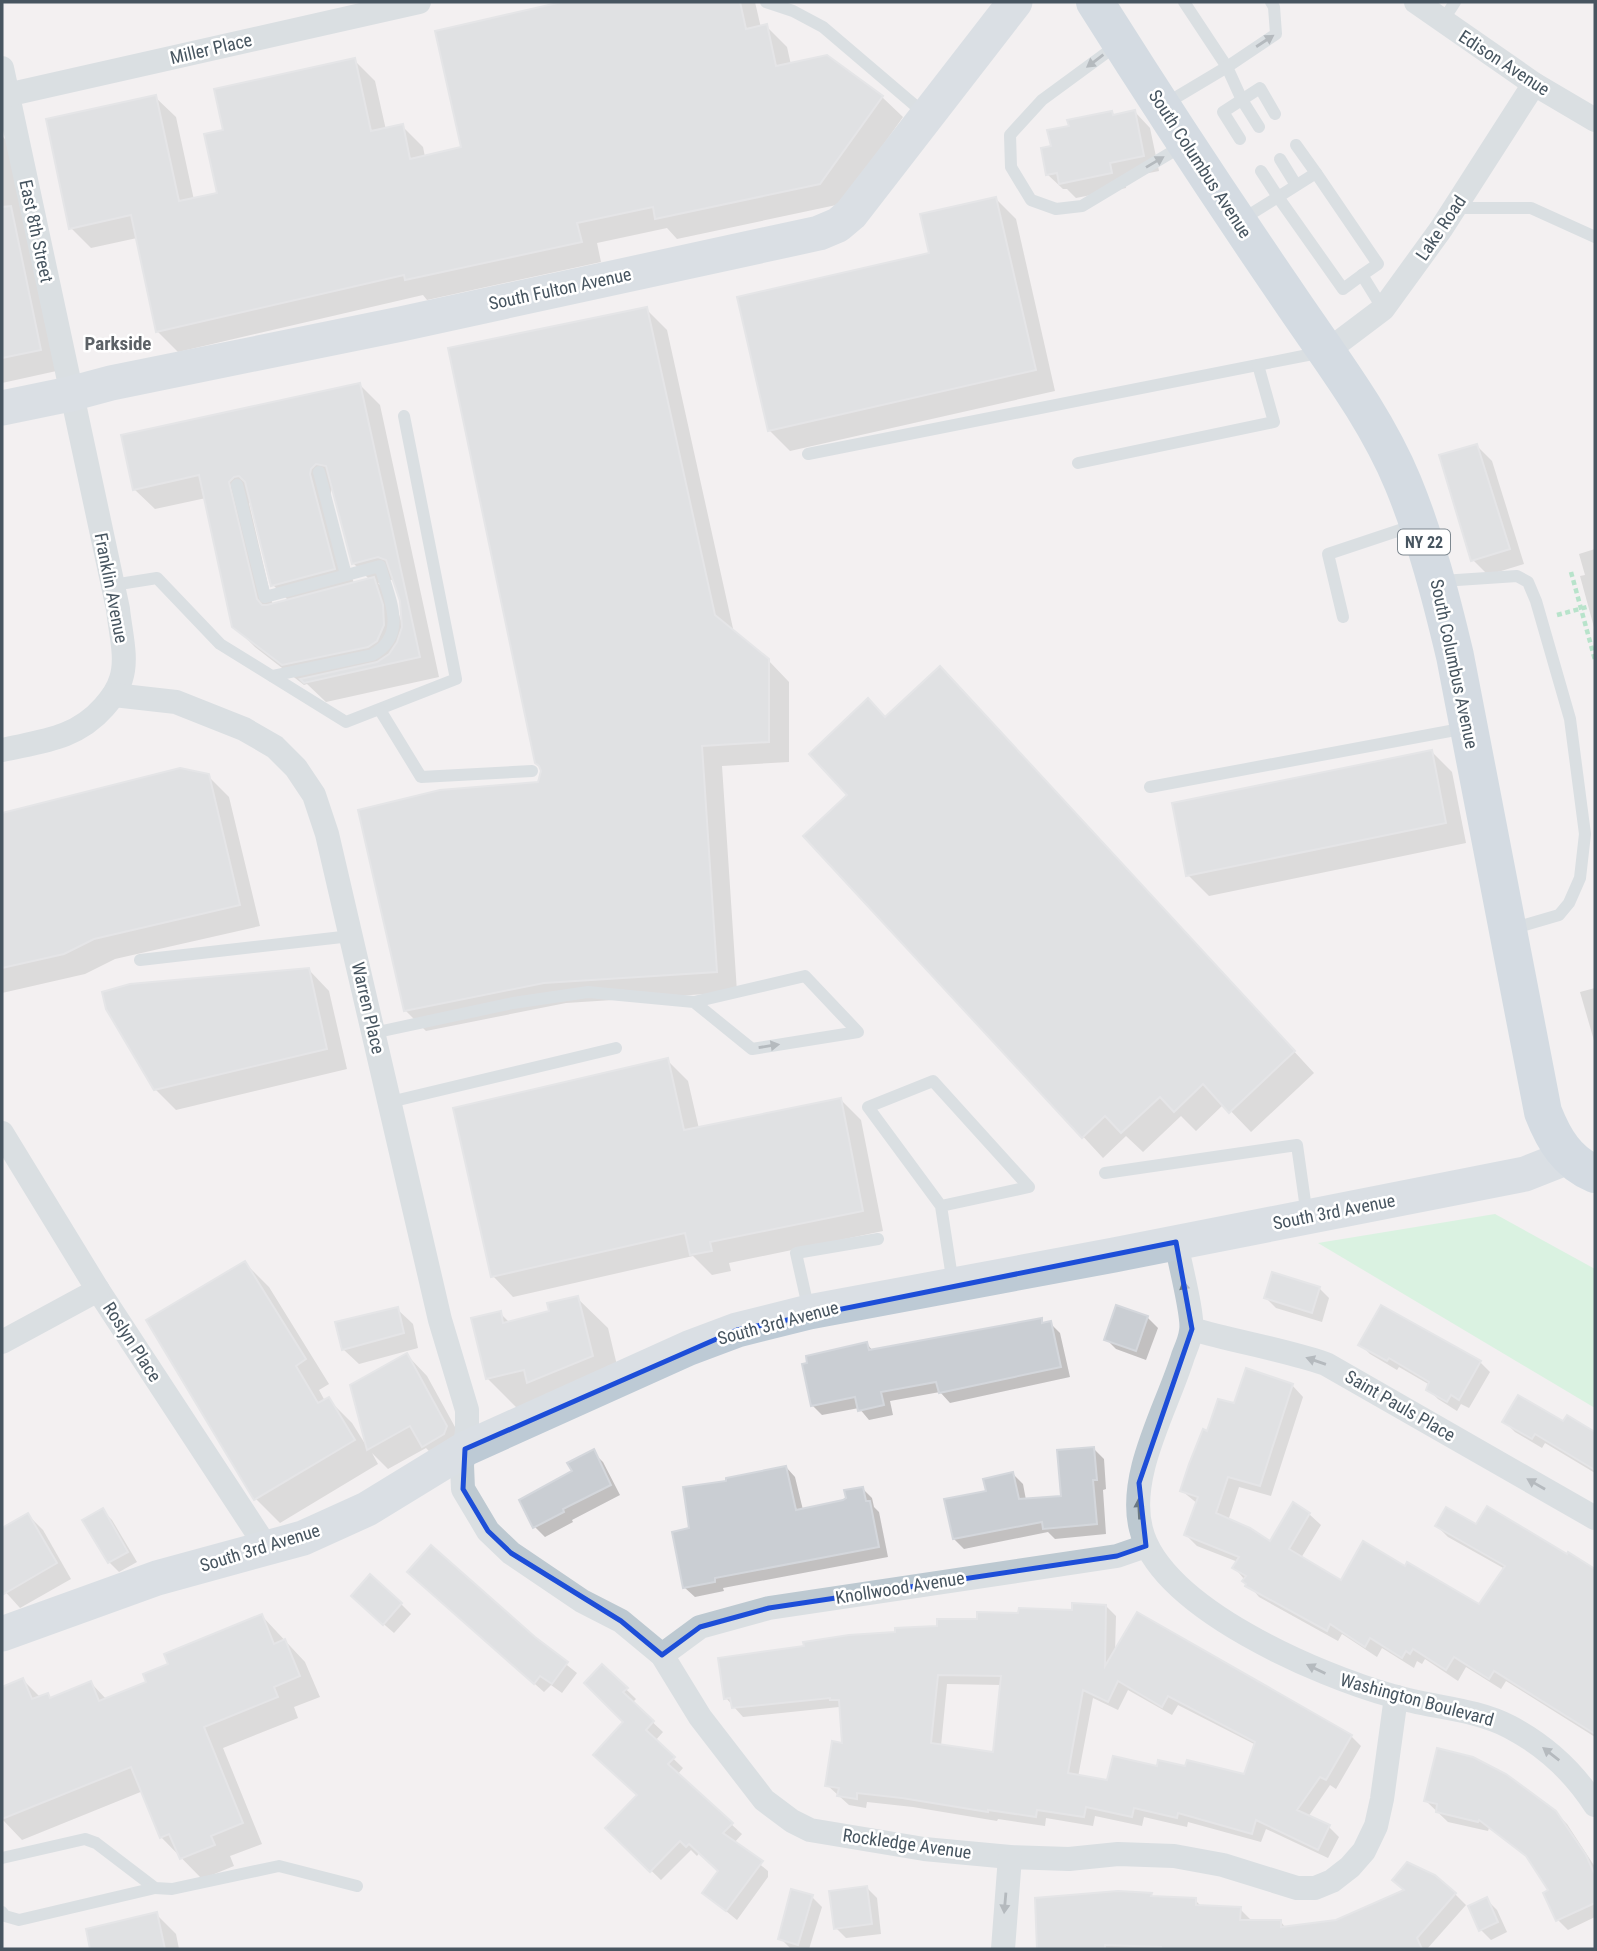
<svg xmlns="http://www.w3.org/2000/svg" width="1597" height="1951" font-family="'Roboto Condensed',sans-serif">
  <rect width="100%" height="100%" fill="#f3f0f1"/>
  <path fill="#bdf3cf" d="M1495 1214 1595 1269V1408L1318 1243Z"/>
  <g fill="#0003" fill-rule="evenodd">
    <path d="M570 2H755L761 28 766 26 787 47 791 65 882 97 903 117 841 204 677 239 667 228 597 243 601 262 427 300 423 295 178 352 157 331 137 238 91 248 71 228 155 97 176 117 194 200 219 194 225 131 354 60 375 81 386 130 402 126 423 147 425 157 464 149 437 32Z"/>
    <path d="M1135 112 1150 128 1159 171 1124 178 1126 188 1076 198 1067 189H1063L1047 174 1053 148 1071 127 1112 113 1115 116Z"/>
    <path d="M2 136 14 148 61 370 2 383Z"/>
    <path d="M996 199 1016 219 1055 391 790 451 769 430 931 255Z"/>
    <path d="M646 309 667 330 734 633 768 660 789 682V762L722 766 737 992 566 1003 426 1031 406 1011 540 783Z"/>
    <path d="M360 385 380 405 439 677 326 702 307 684 304 685 255 647 234 626 206 498 155 509 134 489ZM333 484 354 564 370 580 354 584 330 496ZM252 501 273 585 289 601 273 606 249 503ZM395 579 401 600 402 624 394 599 378 583Z"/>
    <path d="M1477 446 1492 461 1524 564 1488 575 1473 560Z"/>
    <path d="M1595 549V631L1580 576 1585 575 1579 554Z"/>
    <path d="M960 689 1314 1073 1251 1132 1224 1104 1196 1131 1181 1116 1143 1152 1126 1136 1103 1158 805 836 849 795 886 718Z"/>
    <path d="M1431 751 1452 772 1466 843 1209 896 1188 875Z"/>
    <path d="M180 770 208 776 229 797 260 926 115 959 85 974 2 993V815Z"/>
    <path d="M309 970 329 991 347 1069 176 1110 155 1089Z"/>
    <path d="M1595 988V1044L1580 992Z"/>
    <path d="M667 1060 688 1081 699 1129 840 1099 861 1120 883 1231 729 1263 731 1271 712 1275 693 1256 513 1297 493 1276Z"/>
    <path d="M245 1263 269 1287 329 1384 319 1390 325 1401 328 1399 352 1423 367 1447 407 1355 427 1376 466 1447 443 1466 426 1448 388 1469 372 1453 378 1464 280 1523 256 1499 148 1321Z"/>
    <path d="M1319 1288 1329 1298 1322 1322 1276 1308 1266 1298Z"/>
    <path d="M577 1298 608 1328 622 1386 518 1409 487 1378 500 1313 510 1323 551 1312Z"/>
    <path d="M1117 1307 1148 1318 1158 1328 1146 1360 1116 1349 1106 1339Z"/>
    <path d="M1382 1307 1480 1362 1490 1372 1469 1408 1461 1404 1457 1411 1438 1399 1428 1389 1430 1385 1399 1367 1397 1370 1370 1354 1360 1344Z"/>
    <path d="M397 1309 413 1324 418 1348 359 1364 343 1349Z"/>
    <path d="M1041 1320 1045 1324 1050 1323 1060 1333 1070 1377 950 1403 940 1392 890 1401 893 1415 869 1420 859 1408 822 1415 812 1405 809 1364 867 1344 873 1351Z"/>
    <path d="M1292 1385 1303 1397 1271 1496 1239 1487 1228 1521 1270 1543 1309 1514 1321 1525 1301 1558 1341 1582 1405 1568 1480 1606 1505 1569 1448 1537 1437 1526 1477 1527 1488 1508 1595 1571V1737L1506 1681 1501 1689 1466 1667 1458 1681 1425 1659 1422 1664 1417 1661 1414 1668 1382 1648 1377 1657 1342 1634 1338 1641 1259 1597 1234 1567 1238 1562 1197 1546 1186 1535 1198 1504 1182 1491 1208 1433 1235 1405Z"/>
    <path d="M1567 1417 1595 1434V1473L1545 1443 1542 1448 1515 1432 1505 1422 1564 1424Z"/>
    <path d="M1094 1449 1104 1459 1106 1489 1103 1490 1106 1534 1055 1539 1048 1532 964 1549 954 1539 988 1492 1013 1474 1023 1484 1026 1500 1063 1497Z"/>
    <path d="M593 1452 603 1462 620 1495 572 1520 573 1522 545 1537 535 1527 574 1472Z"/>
    <path d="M786 1467 795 1477 803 1510 844 1502 862 1488 872 1498 874 1507 879 1512 888 1557 723 1588 724 1591 695 1597 685 1588 691 1530 728 1483Z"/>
    <path d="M102 1510 112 1520 137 1562 119 1572 109 1562Z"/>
    <path d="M28 1515 43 1530 71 1579 20 1608 2 1588V1530Z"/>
    <path d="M419 1582 534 1639 577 1673 562 1693 551 1685 544 1692Z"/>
    <path d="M401 1604 411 1614 394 1633 363 1606Z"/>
    <path d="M1106 1606 1116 1616 1115 1653 1351 1736 1361 1746 1336 1789 1330 1785 1308 1817 1329 1827 1339 1837 1328 1858 1266 1829 1261 1842 1188 1822 1187 1827 1144 1817 1142 1826 1095 1816 1093 1826 1046 1818 1045 1826 998 1819 997 1821 913 1807 867 1802 866 1808 849 1805 827 1785 844 1745 841 1710 839 1707 743 1717 726 1698 939 1628 979 1621ZM947 1684 1002 1685 994 1754 941 1746ZM1128 1690 1172 1715 1178 1705 1256 1745 1246 1776 1109 1782 1078 1777 1093 1698 1118 1710Z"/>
    <path d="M262 1616 305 1662 320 1697 294 1707 298 1718 223 1748 262 1844 230 1856 234 1866 202 1879 161 1837 143 1791 22 1840 2 1819V1689L23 1680 41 1698 48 1695 52 1699 91 1683 107 1700 148 1683 170 1665Z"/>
    <path d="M602 1666 636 1699 632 1703 663 1732 655 1741 683 1768 677 1775 742 1834 734 1843 768 1871V1877L737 1920 704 1893 720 1871 700 1852 697 1856 691 1850 661 1880 607 1828 639 1795 625 1722Z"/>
    <path d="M1426 1801 1556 1813 1567 1824 1595 1867V1917L1568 1930 1558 1920 1545 1894 1551 1891 1531 1860 1489 1828 1488 1831 1448 1822Z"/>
    <path d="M867 1888 877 1898 881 1934 846 1938 836 1928Z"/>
    <path d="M1455 1894 1466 1905 1427 1949H1039L1037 1900 1151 1895 1154 1897 1195 1900 1202 1907 1240 1909 1251 1920 1281 1922 1286 1928 1336 1921Z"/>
    <path d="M812 1897 822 1907 809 1949 790 1948 780 1938Z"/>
    <path d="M1487 1900 1497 1910 1507 1932 1491 1940 1481 1930Z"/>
    <path d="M156 1914 176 1934 179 1949H92L88 1930Z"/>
  </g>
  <g fill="#caced3" stroke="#d4d7dc" stroke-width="2" fill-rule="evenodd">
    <path d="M562 2H740L746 29 767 24 776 66 827 55 883 96 820 184 655 219 653 207 577 223 582 242 405 280 404 275 156 332 131 215 69 229 46 119 156 95 179 201 217 193 204 134 223 130 214 89 355 58 371 131 403 124 410 159 461 147 435 31Z"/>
    <path d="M1135 110 1144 156 1110 163 1112 173 1059 184 1057 173 1046 175 1041 148 1051 146 1047 130 1069 126 1067 120 1112 111 1113 115Z"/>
    <path d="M996 197 1036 370 768 431 737 297 929 253 920 214Z"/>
    <path d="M11 206 41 350 2 358V207Z"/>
    <path d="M647 307 715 615 769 659V742L702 746 717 972 544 983 404 1011 358 810 440 790 538 782 541 771 539 766 535 763 448 348Z"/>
    <path d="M360 383 420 657 304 683 300 679 377 662 389 654 397 642 402 627 400 601 386 560 378 557 352 564 326 466 316 464 311 469 310 474 335 569 271 586 245 482 239 476 234 477 229 482 257 599 262 605H267L374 577 383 605 384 625 377 641 368 647 282 665 232 627 199 475 133 490 121 435Z"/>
    <path d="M1477 444 1510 549 1471 561 1439 455Z"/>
    <path d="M940 666 1295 1051 1229 1113 1203 1084 1174 1112 1160 1097 1121 1133 1105 1116 1082 1138 803 836 847 795 809 754 868 698 885 717Z"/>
    <path d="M1432 750 1446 823 1186 876 1172 803Z"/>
    <path d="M180 768 209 774 240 905 94 939 64 954 2 968V813Z"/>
    <path d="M309 968 327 1049 154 1090 106 1009 102 992 130 984Z"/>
    <path d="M668 1058 684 1130 841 1098 863 1211 710 1242 712 1251 690 1255 685 1233 491 1277 453 1108Z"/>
    <path d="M245 1261 306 1359 296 1366 318 1403 329 1397 355 1440 254 1500 146 1320Z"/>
    <path d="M1272 1272 1320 1287 1312 1313 1264 1298Z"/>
    <path d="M578 1296 593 1356 527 1383 524 1370 486 1379 471 1318 501 1311 503 1323 549 1311 547 1303Z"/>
    <path d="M1116 1305 1148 1316 1136 1351 1104 1340Z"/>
    <path d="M1381 1305 1481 1361 1459 1400 1451 1395 1447 1402 1426 1390 1429 1382 1389 1358 1387 1361 1358 1345Z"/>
    <path d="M398 1307 404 1333 342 1350 335 1322Z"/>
    <path d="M1042 1318V1323L1051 1321 1061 1367 939 1393 936 1382 881 1392 884 1405 858 1411 855 1397 811 1406 802 1364 807 1363 806 1356 867 1342 869 1350Z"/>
    <path d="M407 1353 447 1426 444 1434 422 1447 410 1426 367 1450 350 1385Z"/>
    <path d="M1246 1368 1293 1384 1260 1486 1228 1477 1216 1513 1250 1528 1270 1541 1293 1502 1310 1513 1289 1549 1341 1580 1363 1541 1405 1566 1407 1562 1479 1604 1505 1566 1435 1526 1446 1507 1476 1524 1487 1506 1567 1554 1568 1552 1595 1569V1734L1494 1671 1489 1679 1454 1657 1446 1670 1413 1649 1410 1654 1406 1651 1402 1658 1370 1638 1365 1647 1330 1624 1327 1631 1245 1586 1246 1584 1242 1581 1246 1576 1232 1568 1239 1557 1184 1535 1198 1497 1180 1491 1189 1464 1203 1429 1207 1431 1218 1399 1234 1403Z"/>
    <path d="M1518 1395 1563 1421 1567 1415 1595 1432V1470L1535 1434 1532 1439 1502 1422Z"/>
    <path d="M1094 1447 1097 1480H1093L1097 1524 1043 1529 1042 1522 953 1539 944 1499 986 1491 983 1479 1013 1472 1019 1499 1061 1496 1057 1450Z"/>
    <path d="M594 1449 611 1485 563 1509 564 1512 533 1528 519 1500 572 1471 567 1463Z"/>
    <path d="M786 1466 796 1510 843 1500 846 1498 844 1490 863 1487 866 1501H870L879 1547 715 1578V1582L683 1588 672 1532 689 1528 683 1487 726 1481V1478Z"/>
    <path d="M103 1508 128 1552 108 1563 82 1520Z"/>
    <path d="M28 1513 57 1563 2 1595V1528Z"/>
    <path d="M431 1545 535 1637 568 1662 552 1684 540 1676 534 1684 407 1572Z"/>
    <path d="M370 1574 402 1603 383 1625 351 1596Z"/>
    <path d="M1072 1603 1106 1605 1105 1666 1137 1612 1352 1735 1326 1780 1320 1777 1297 1810 1330 1825 1318 1850 1256 1820 1252 1834 1178 1813 1177 1818 1134 1808 1132 1817 1086 1807 1084 1817 1037 1810 1036 1817 988 1810V1812L902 1798 857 1793V1799L837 1796 839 1788 825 1786 832 1741 842 1743 839 1700H830V1698L732 1708 730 1698 724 1699 718 1658 804 1646 803 1642 849 1635 895 1632V1628L937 1626V1619H977V1612L1018 1613 1019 1608 1072 1610ZM938 1675 1001 1676 993 1752 931 1743ZM1118 1681 1162 1707 1168 1696 1255 1742 1244 1774 1187 1760 1185 1766 1158 1760 1157 1766 1113 1756 1107 1780 1068 1773 1083 1690 1108 1702Z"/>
    <path d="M262 1614 274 1644 285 1639 300 1676 274 1687 278 1697 204 1727 243 1823 211 1836 215 1845 180 1859 169 1834 160 1838 131 1767 2 1819V1687L23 1678 32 1699 48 1693 50 1698 91 1681 99 1701 146 1682 143 1674 168 1664 164 1654Z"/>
    <path d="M602 1664 628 1688 623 1692 654 1721 646 1730 675 1757 668 1764 733 1823 723 1833 763 1861 726 1911 702 1893 718 1871 689 1844 686 1847 680 1841 650 1872 605 1828 637 1795 593 1755 623 1722 584 1683Z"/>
    <path d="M1437 1748 1473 1757 1506 1774 1556 1811 1586 1855 1595 1875V1903L1556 1921 1543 1893 1548 1890 1526 1856 1479 1820 1478 1822 1436 1812 1437 1804 1424 1801Z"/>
    <path d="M1407 1862 1435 1875 1456 1893 1417 1938 1422 1949H1161V1947L1105 1945V1948L1037 1949 1035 1898 1118 1891 1152 1893 1151 1896 1196 1898V1905L1241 1907 1240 1920H1281V1927L1336 1920 1404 1890 1392 1880Z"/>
    <path d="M867 1886 872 1924 834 1929 829 1891Z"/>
    <path d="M791 1889 813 1895 798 1945 778 1939Z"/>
    <path d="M1487 1897 1498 1922 1479 1931 1468 1906Z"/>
    <path d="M157 1912 165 1949H90L86 1929Z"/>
  </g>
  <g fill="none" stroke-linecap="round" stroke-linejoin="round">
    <g stroke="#72d39e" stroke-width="4.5" stroke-dasharray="5 3.5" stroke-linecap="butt">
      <path d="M1571 572 1595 660"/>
      <path d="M1557 615 1587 607"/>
    </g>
    <g stroke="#bdc9d1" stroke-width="12">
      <path d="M766 2 793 11 823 27 925 114"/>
      <path d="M1442 22 1455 2"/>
      <path d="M1117 45 1042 100 1010 135 1011 167 1031 200 1056 209 1082 206 1182 146"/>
      <path d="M1165 104 1227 67 1184 2"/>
      <path d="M1259 127 1242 100 1227 67 1276 34 1274 7 1271 2"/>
      <path d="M1240 139 1223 112 1260 88 1275 114"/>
      <path d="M1296 145 1316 173"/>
      <path d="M1280 159 1296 185"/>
      <path d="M1261 171 1278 197 1316 173 1378 264 1362 275"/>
      <path d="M1455 208H1531L1595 237"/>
      <path d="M1241 220 1278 197 1343 289 1362 275 1383 309"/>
      <path d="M808 454 1323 352"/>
      <path d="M1078 463 1274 422 1258 365"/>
      <path d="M319 472 346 575"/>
      <path d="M237 485 265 597 380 566C389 598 409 635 372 655L272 676"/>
      <path d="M1442 581 1517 576 1528 582 1536 601 1570 719 1585 834 1580 878 1569 903 1559 915 1511 929"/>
      <path d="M113 585 157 578 220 644 346 722 456 679 404 416"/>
      <path d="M1343 617 1328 554 1415 525"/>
      <path d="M380 710 421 777 532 771"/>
      <path d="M1150 787 1466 728"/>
      <path d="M140 960 351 936"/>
      <path d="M373 1033 513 1003 588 992 694 1002 805 976 858 1032 752 1049 694 1002"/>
      <path d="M390 1102 616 1048"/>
      <path d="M1105 1173 1297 1145 1307 1216"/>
      <path d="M941 1206 1029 1187 933 1081 868 1107 941 1206 953 1284"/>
      <path d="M809 1311 796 1253 878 1239"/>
      <path d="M2 1858 85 1839 96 1843 155 1888 172 1889 279 1866 357 1886"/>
      <path d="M2 1912 5 1916 19 1920 155 1888"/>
    </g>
    <g stroke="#bdc9d1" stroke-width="24">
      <path d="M1416 2 1534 84 1595 120"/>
      <path d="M2 68 118 609C120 631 128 658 121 679 118 690 112 698 104 707 76 739 42 741 2 750"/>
      <path d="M2 96 419 2"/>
      <path d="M1326 352 1383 309 1441 229 1534 84"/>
      <path d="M114 695 176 702 244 729 275 747 296 768 314 795 327 834 440 1320 467 1410V1430L462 1465 463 1489 488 1531 511 1553 582 1601 621 1621 662 1655 700 1717 764 1800 792 1821 810 1830 924 1849 1010 1857 1069 1859 1118 1854 1174 1856 1223 1865 1297 1888H1315L1332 1881 1350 1867 1364 1851 1376 1826 1382 1799 1396 1697"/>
      <path d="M2 1133 98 1290 267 1548"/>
      <path d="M1176 1242C1179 1261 1194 1316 1191 1331 1190 1340 1186 1348 1183 1356 1167 1408 1127 1475 1141 1529 1160 1608 1320 1676 1393 1696 1432 1708 1473 1708 1510 1727 1546 1746 1573 1771 1595 1805"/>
      <path d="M1192 1329C1236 1342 1282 1349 1326 1364L1595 1518"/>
      <path d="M2 1342 98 1290"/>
      <path d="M662 1655 700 1627 769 1608 1117 1556 1146 1546"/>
      <path d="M1003 1949 1010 1857"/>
    </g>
    <g stroke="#bdcad5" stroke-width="35">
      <path d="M2 408 70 394 111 383 401 324 819 233 838 225 851 214 1015 2"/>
      <path d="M2 1634 157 1578 303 1538 367 1509 465 1449 689 1348 737 1330 809 1312 1114 1255 1525 1174 1568 1157"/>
    </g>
    <path stroke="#afc2d1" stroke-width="38" d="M1095 2C1156 99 1219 195 1284 290 1326 353 1374 413 1403 483 1426 539 1441 597 1455 656L1543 1112C1554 1140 1567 1162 1595 1174"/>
  </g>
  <defs><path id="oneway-solid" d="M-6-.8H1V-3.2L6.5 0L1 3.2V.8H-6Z" transform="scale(1.75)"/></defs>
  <g fill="#6a7882">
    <use href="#oneway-solid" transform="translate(1265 41) rotate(-33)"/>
    <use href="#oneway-solid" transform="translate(1095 61) rotate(143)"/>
    <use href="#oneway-solid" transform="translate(1155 162) rotate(-31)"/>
    <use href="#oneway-solid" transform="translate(769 1046) rotate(-9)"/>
    <use href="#oneway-solid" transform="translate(1185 1291) rotate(-100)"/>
    <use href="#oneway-solid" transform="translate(1316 1361) rotate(-161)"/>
    <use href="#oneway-solid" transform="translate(1536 1484) rotate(-150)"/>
    <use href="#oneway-solid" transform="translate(1139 1509) rotate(-93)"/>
    <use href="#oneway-solid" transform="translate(1316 1669) rotate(-154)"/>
    <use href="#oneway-solid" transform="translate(1551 1754) rotate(-142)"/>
    <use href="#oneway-solid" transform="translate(1005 1903) rotate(95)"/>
  </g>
  <path d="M0 0H1597V1951H0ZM1176 1242 1192 1329 1139 1483 1146 1546 1117 1556 769 1608 700 1627 662 1655 621 1621 511 1553 488 1531 463 1489 465 1449 737 1330Z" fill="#f3f0f1" fill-opacity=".55" fill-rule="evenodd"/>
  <path fill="none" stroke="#1d4ed8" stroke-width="5" stroke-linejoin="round" d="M1176 1242 1192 1329 1139 1483 1146 1546 1117 1556 769 1608 700 1627 662 1655 621 1621 511 1553 488 1531 463 1489 465 1449 737 1330Z"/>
  <g text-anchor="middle" stroke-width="5" stroke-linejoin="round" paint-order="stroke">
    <rect fill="#fff" stroke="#7e8890" stroke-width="2" x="1398" y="529.5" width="52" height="25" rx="5"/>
    <g font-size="16" font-weight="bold" fill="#475560">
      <text x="1424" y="548">NY 22</text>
    </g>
    <g font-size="18" fill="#475560" stroke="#fff">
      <text transform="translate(211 49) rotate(-13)" y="6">Miller Place</text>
      <text transform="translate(1504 63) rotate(33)" y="6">Edison Avenue</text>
      <text transform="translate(1200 164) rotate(57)" y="6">South Columbus Avenue</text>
      <text transform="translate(1441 228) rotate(-56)" y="6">Lake Road</text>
      <text transform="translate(36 231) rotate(78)" y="6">East 8th Street</text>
      <text transform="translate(560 289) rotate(-12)" y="6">South Fulton Avenue</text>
      <text transform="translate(111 588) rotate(79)" y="6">Franklin Avenue</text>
      <text transform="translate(1454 664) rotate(78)" y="6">South Columbus Avenue</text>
      <text transform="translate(368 1008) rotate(77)" y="6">Warren Place</text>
      <text transform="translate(1334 1212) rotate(-11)" y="6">South 3rd Avenue</text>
      <text transform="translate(778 1323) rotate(-15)" y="6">South 3rd Avenue</text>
      <text transform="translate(132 1342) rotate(57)" y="6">Roslyn Place</text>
      <text transform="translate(1400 1406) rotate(30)" y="6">Saint Pauls Place</text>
      <text transform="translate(260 1548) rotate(-17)" y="6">South 3rd Avenue</text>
      <text transform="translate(900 1588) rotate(-9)" y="6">Knollwood Avenue</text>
      <text transform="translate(1417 1700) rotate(15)" y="6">Washington Boulevard</text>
      <text transform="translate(907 1844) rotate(8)" y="6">Rockledge Avenue</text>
    </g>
    <g font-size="19" font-weight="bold" fill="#5c6166" stroke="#fff">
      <text x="118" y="350">Parkside</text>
    </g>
  </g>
  <rect width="1597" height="1951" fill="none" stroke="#475560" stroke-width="7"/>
</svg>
